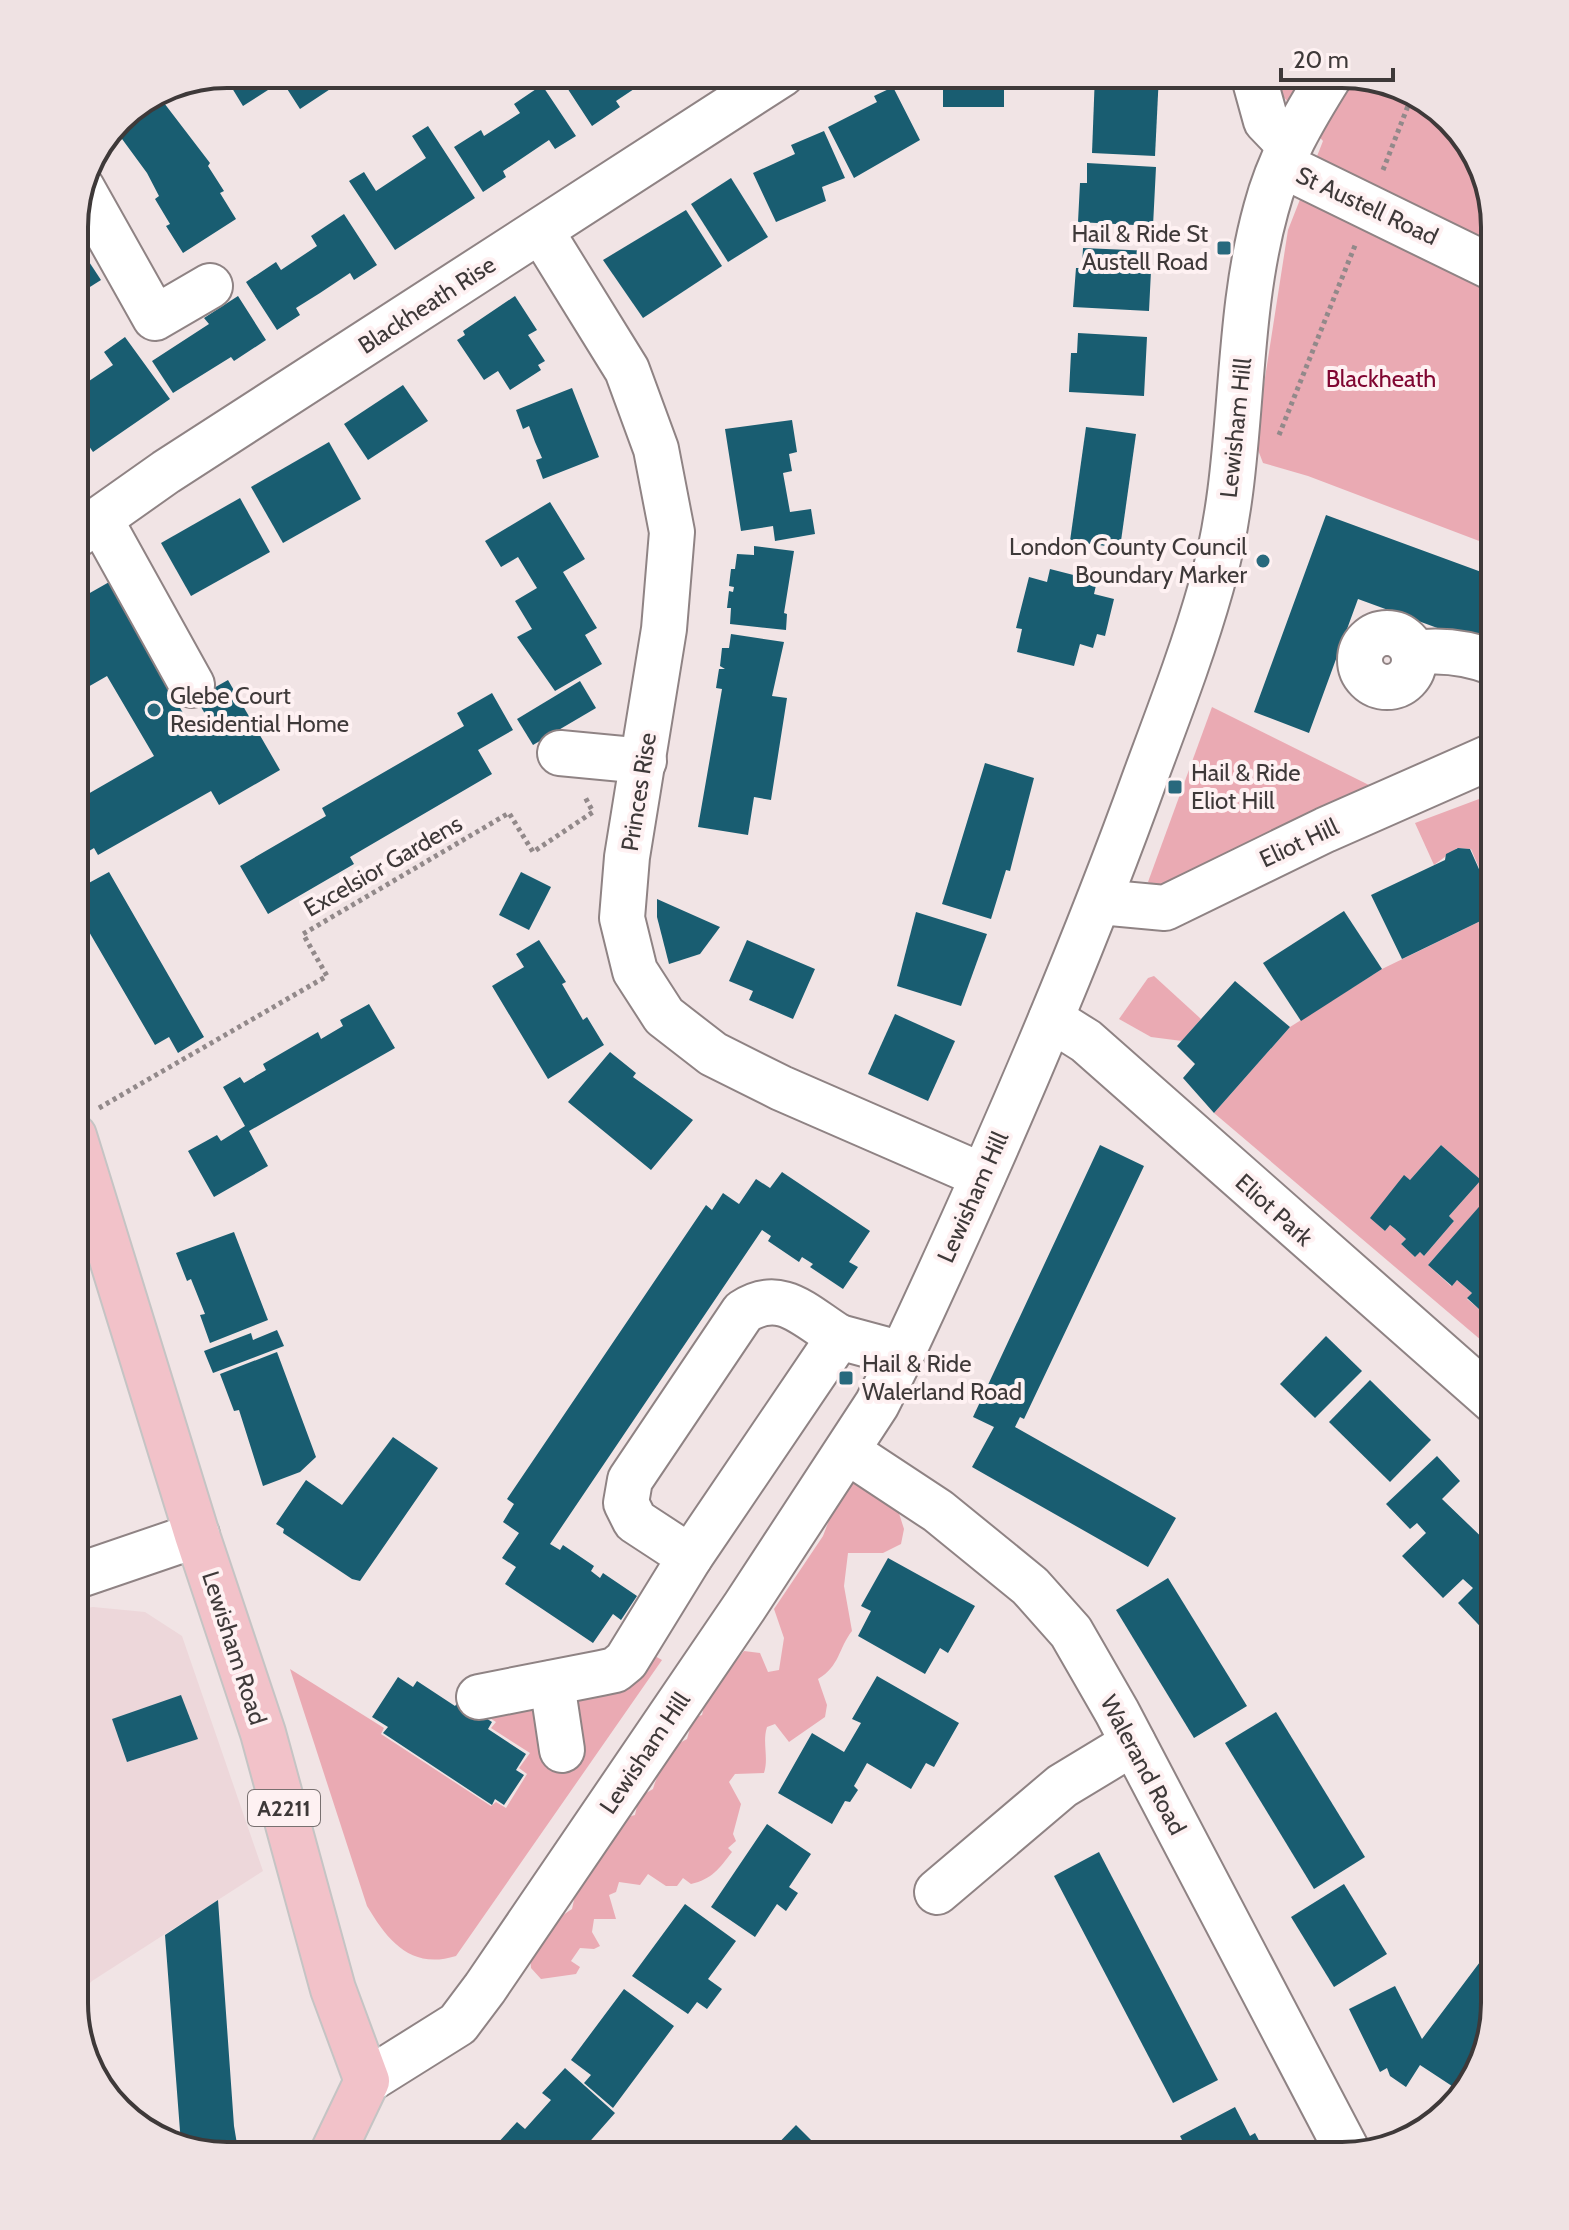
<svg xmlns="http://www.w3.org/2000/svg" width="1569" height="2230" font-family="Cabin,sans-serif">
  <rect width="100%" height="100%" fill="#f1e4e5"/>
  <path fill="#edd7da" d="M93 1607 145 1612 182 1636 263 1871 92 1981 74 1999V1610Z"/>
  <g fill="#eaaab3" fill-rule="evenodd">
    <path d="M1269 74H1351L1419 95 1474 150 1495 227V547L1308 476 1263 463 1255 442 1288 230 1323 141 1269 81Z"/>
    <path d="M1212 707 1375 788 1162 890 1148 882Z"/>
    <path d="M1495 793V905L1471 849 1457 848 1434 865 1415 823Z"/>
    <path d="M1495 914V1194L1492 1193 1428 1265 1451 1286 1457 1280 1472 1293 1467 1299 1491 1319 1495 1316V1352L1214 1113 1290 1027 1382 969ZM1441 1145 1481 1180 1449 1216 1454 1221 1424 1256 1420 1252 1415 1257 1401 1244 1406 1239 1390 1225 1385 1231 1371 1218 1404 1176 1410 1180Z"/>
    <path d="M1154 976 1201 1019 1182 1041 1151 1037 1119 1019 1148 978Z"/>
    <path d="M852 1480 897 1507 904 1529 901 1544 883 1553H848L844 1586 852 1631C838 1649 840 1666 818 1679L827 1705 825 1717 789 1742 775 1724 767 1727C762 1743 769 1757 764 1773L735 1774 729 1782 741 1804 733 1834 736 1841 728 1848 732 1852C719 1869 712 1879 691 1884L683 1878 677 1886H666L648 1874 640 1885 619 1882 616 1892 609 1895 616 1919H594L592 1932 600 1946 594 1949 580 1948 571 1961 580 1967 576 1974 541 1979 531 1968 530 1956C544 1940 553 1920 572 1909L578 1882 594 1870 598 1849 628 1817 635 1815 639 1797 653 1789C657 1773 666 1764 670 1748L687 1739 693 1718 702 1715 706 1698 744 1651 760 1653 768 1672 779 1670 784 1638 774 1609 823 1536 834 1507Z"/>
    <path d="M653 1655 662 1660 456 1956C411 1970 388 1941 367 1906L290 1669 384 1728 381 1734 491 1806 496 1802 506 1808 527 1774 519 1768 530 1753 491 1728 496 1722 485 1715 514 1701 569 1713 578 1692Z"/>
  </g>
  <g fill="#195d71">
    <path d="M353 74 300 109 282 81 243 106 224 75Z"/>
    <path d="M369 74H389L375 83Z"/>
    <path d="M558 74H628L637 87 616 101 620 107 592 126Z"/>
    <rect x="943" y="74" width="61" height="33"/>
    <path d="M1022 74H1058V85L1022 84Z"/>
    <path d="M1095 74H1159L1155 156 1092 153Z"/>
    <path d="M542 85 576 136 555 149 549 140 503 171 506 177 483 192 454 147 481 130 484 136 520 113 514 104Z"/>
    <path d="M893 87 920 140 854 178 828 127 877 102 874 96Z"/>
    <path d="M161 99 210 163 208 166 224 191 220 193 236 219 183 253 166 226 170 224 155 199 159 196 147 173 114 128 126 112Z"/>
    <path d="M428 126 475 198 395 250 349 181 364 172 376 191 426 158 412 136Z"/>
    <path d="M824 131 845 178 822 187 826 201 776 222 753 173 795 154 791 145Z"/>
    <path d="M1087 163 1156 167 1153 226 1078 222 1080 183H1087Z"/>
    <path d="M731 178 768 237 728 262 691 204Z"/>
    <path d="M686 210 722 266 643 318 603 260Z"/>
    <path d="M344 214 377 265 354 280 350 273 320 293 296 308 300 315 277 330 246 282 276 262 281 270 317 246 311 236Z"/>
    <path d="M74 239 101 280 74 297Z"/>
    <path d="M1083 248 1152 251 1149 311 1073 307 1076 268H1082Z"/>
    <path d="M238 296 266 340 234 361 231 357 173 393 152 361 209 324 204 318Z"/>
    <path d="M515 296 537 330 528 335 545 361 538 365 541 370 510 390 498 371 484 380 457 340 465 335 463 331Z"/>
    <path d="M1078 333 1147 337 1144 396 1069 392 1071 353H1077Z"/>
    <path d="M125 337 170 399 93 452 74 424V378L80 387 113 365 104 352Z"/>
    <path d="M403 385 428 421 368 460 344 424Z"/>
    <path d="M572 388 599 457 543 479 536 460 542 458 535 442 529 426 523 429 516 410Z"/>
    <path d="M792 420 797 452 789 454 792 471 783 473 790 512 811 509 815 534 775 541 773 526 741 531 725 429Z"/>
    <path d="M1086 427 1136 434 1120 548 1070 541Z"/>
    <path d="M329 442 361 499 283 543 251 487Z"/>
    <path d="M240 498 270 552 191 596 161 543Z"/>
    <path d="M550 502 585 559 563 572 597 628 585 635 602 664 555 691 517 637 532 629 515 601 537 588 518 557 501 567 485 541Z"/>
    <path d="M1326 515 1495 577V649L1358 599 1309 733 1254 712Z"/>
    <path d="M754 546 794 551 784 613 787 614 786 630 730 624 731 608H727L729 591 733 592 734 587 729 586 731 569H735L737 554 754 555Z"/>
    <path d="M1050 569 1097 581 1094 594 1114 599 1105 636 1097 634 1093 648 1080 644 1074 666 1017 652 1022 629 1016 628 1029 577 1047 582Z"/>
    <path d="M118 577 156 642 145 648 193 730 209 721 196 698 228 680 280 770 219 805 211 791 98 855 94 848 74 860V802L154 756 107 676 74 695V602Z"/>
    <path d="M731 634 784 642 772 696 787 698 771 800 754 797 748 835 698 827 722 689 716 688 719 669H725L720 666 722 648H729Z"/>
    <path d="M580 681 596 708 533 745 517 719Z"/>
    <path d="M492 693 513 730 478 750 492 774 350 857 354 864 268 914 240 866 326 816 322 808 464 726 457 713Z"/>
    <path d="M985 763 1034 778 1010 871 1006 870 991 919 942 904Z"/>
    <path d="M1458 848 1470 849 1495 905V914L1402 959 1371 895 1445 860 1446 854Z"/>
    <path d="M109 872 204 1037 178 1053 169 1037 155 1045 74 906V891Z"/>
    <path d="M521 872 551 887 529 930 499 915Z"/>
    <path d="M657 899 720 927 700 954 669 964 657 917Z"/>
    <path d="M1344 911 1382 969 1301 1021 1263 963Z"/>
    <path d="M916 912 987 934 961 1006 897 986Z"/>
    <path d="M539 940 566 982 562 984 583 1020 587 1017 604 1045 548 1079 492 986 524 967 516 954Z"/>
    <path d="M747 940 815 969 793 1019 749 1000 753 991 729 981Z"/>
    <path d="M1235 981 1290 1027 1214 1113 1183 1078 1195 1064 1177 1046Z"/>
    <path d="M369 1004 395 1048 249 1131 268 1166 214 1197 188 1151 217 1135 221 1141 245 1126 223 1087 240 1077 244 1083 266 1070 263 1064 318 1032 321 1039 343 1026 340 1020Z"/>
    <path d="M895 1014 955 1041 928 1101 868 1074Z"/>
    <path d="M610 1052 636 1073 633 1077 693 1120 651 1170 568 1102Z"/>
    <path d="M1100 1145 1144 1166 1024 1419 1020 1417 1015 1427 1176 1518 1148 1567 972 1467 994 1427 973 1417Z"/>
    <path d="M1441 1145 1481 1180 1449 1216 1454 1221 1424 1256 1420 1252 1415 1257 1401 1244 1406 1239 1395 1229 1390 1225 1385 1231 1370 1218 1404 1175 1410 1180Z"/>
    <path d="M782 1172 870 1231 849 1262 858 1267 843 1289 810 1267 813 1264 802 1257 799 1262 768 1241 771 1236 762 1230 550 1544 560 1550 563 1545 594 1566 591 1571 600 1578 603 1573 637 1596 621 1620 613 1614 593 1643 505 1584 516 1567 502 1558 519 1533 503 1522 514 1504 507 1499 706 1205 712 1210 723 1193 739 1204 756 1179 770 1188Z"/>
    <path d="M1492 1192 1495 1316 1491 1320 1467 1298 1472 1293 1457 1280 1452 1286 1428 1265Z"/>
    <path d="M234 1232 268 1320 210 1343 200 1315 205 1314 191 1279 187 1281 176 1253Z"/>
    <path d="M277 1330 284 1346 213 1373 204 1351 251 1333 253 1340Z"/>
    <path d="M1326 1336 1362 1371 1315 1418 1280 1384Z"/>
    <path d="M277 1352 316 1457 300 1472 263 1486 239 1410 234 1411 220 1374Z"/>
    <path d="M1370 1380 1431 1440 1390 1482 1329 1422Z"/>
    <path d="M393 1437 438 1468 360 1581 352 1579 283 1533 284 1529 276 1524 306 1480 342 1505Z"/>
    <path d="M1437 1456 1460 1481 1442 1499 1494 1549 1488 1556 1495 1563V1642L1458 1603 1473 1588 1463 1579 1443 1598 1402 1556 1426 1533 1417 1523 1410 1529 1386 1504Z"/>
    <path d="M888 1558 975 1606 948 1653 940 1648 925 1674 858 1636 871 1611 861 1606Z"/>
    <path d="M1168 1578 1247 1706 1194 1738 1116 1610Z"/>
    <path d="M877 1676 959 1723 934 1767 926 1763 911 1789 867 1763 854 1786 858 1790 850 1802 845 1801 832 1824 778 1793 812 1733 844 1752 861 1723 852 1719Z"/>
    <path d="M398 1677 413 1687 417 1681 455 1706 459 1701 492 1722 488 1729 526 1754 516 1770 524 1775 504 1805 495 1799 492 1805 383 1733 388 1727 372 1717Z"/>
    <path d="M181 1695 198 1739 127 1762 112 1719Z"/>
    <path d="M1276 1712 1365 1857 1314 1889 1225 1743Z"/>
    <path d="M767 1824 811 1854 789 1887 798 1893 786 1911 777 1904 755 1937 711 1907Z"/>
    <path d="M1099 1852 1218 2080 1173 2103 1054 1876Z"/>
    <path d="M1344 1884 1387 1954 1334 1987 1291 1917Z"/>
    <path d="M218 1900 234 2126 239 2156H218L182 2145 180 2131 165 1935Z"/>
    <path d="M685 1904 736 1941 708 1979 722 1989 707 2009 697 2002 688 2014 632 1976Z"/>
    <path d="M1495 1942V2003L1482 2052 1455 2088 1420 2065 1406 2087 1390 2076 1387 2068 1380 2072 1349 2009 1395 1986 1422 2039Z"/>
    <path d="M624 1989 674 2026 613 2108 584 2083 591 2075 571 2060Z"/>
    <path d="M565 2068 615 2113 577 2156H505L495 2146 517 2122 525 2129 551 2100 542 2093Z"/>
    <path d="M1235 2107 1250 2136 1255 2133 1267 2156H1174L1171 2150 1184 2144 1180 2136Z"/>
    <path d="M796 2125 827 2156H766Z"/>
    <path d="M494 2148 503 2156H487Z"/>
  </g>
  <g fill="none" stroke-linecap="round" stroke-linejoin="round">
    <g stroke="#8f8384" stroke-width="48">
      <g id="minor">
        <path d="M1253 74 1266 121 1289 145"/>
        <path d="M1282 165 1495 269"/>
        <path d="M82 188 155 318 210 286"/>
        <path d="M541 231 627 370 656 449 672 532 664 629 627 857 622 918 635 971 664 1016 713 1054 781 1088 983 1176"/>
        <path d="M101 521 192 685"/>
        <path d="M74 537 166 472 782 74"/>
        <circle cx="1387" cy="660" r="27"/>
        <path d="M1414 653C1442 649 1469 653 1495 663"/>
        <path d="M560 753 644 761"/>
        <path d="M1100 902 1165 908 1325 830 1495 755"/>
        <path d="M1051 1019 1086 1041 1495 1402"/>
        <path d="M847 1451 938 1511 1030 1586 1071 1632 1117 1712 1349 2154"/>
        <path d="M690 1557 839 1337 902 1354"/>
        <path d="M74 1577 197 1535"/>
        <path d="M552 1683 562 1750"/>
        <path d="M479 1697 601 1673 615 1670 626 1661 690 1557 635 1521 626 1503 630 1480 743 1312C781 1287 805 1316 839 1337"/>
        <path d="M937 1892 1062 1786 1133 1743"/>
        <path d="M367 2081 458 2024 485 1988 745 1606 877 1404 902 1354C991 1164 1075 972 1146 775 1169 713 1193 651 1211 587 1247 464 1232 332 1266 209 1279 159 1304 117 1331 74"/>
      </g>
    </g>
    <g stroke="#c5c4c4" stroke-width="48">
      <path id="major" d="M74 1136 197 1535 263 1733 333 1989 367 2081 331 2156"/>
    </g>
    <g stroke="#92898a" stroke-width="5" stroke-dasharray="4 4" stroke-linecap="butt">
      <path d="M1383 170 1413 93"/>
      <path d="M1279 435 1356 243"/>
      <path d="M99 1108 327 976 303 934 509 813 533 852 593 812 585 797"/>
    </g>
    <use href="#minor" stroke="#fff" stroke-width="44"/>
    <use href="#major" stroke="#f2c2c9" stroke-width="44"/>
  </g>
  <g fill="#28697d" stroke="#fef1f2" stroke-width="3">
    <rect x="1216" y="240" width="16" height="16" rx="4"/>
    <circle cx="1263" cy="561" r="8"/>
    <circle cx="154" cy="710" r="8"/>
    <rect x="1167" y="779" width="16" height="16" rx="4"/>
    <rect x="838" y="1370" width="16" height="16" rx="4"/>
  </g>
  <g text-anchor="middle" stroke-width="8" stroke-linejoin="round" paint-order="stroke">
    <rect fill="#fef1f2" stroke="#787070" stroke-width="2" x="248" y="1790" width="72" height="36" rx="6"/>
    <g font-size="22" font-weight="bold" fill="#3e3939">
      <text x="284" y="1816">A2211</text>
    </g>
    <g font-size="24" fill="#3e3939" stroke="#fef1f2">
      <text transform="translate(1367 206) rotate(25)" y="8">St Austell Road</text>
      <text transform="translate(427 305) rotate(-33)" y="8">Blackheath Rise</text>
      <text transform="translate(1236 428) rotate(-84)" y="8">Lewisham Hill</text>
      <text transform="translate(639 792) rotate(-81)" y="8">Princes Rise</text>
      <text transform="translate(1299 843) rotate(-25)" y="8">Eliot Hill</text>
      <text transform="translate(383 866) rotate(-30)" y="8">Excelsior Gardens</text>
      <text transform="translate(973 1197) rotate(-66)" y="8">Lewisham Hill</text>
      <text transform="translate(1274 1210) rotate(42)" y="8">Eliot Park</text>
      <text transform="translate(234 1648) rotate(72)" y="8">Lewisham Road</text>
      <text transform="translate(645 1753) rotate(-56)" y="8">Lewisham Hill</text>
      <text transform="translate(1143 1765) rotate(62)" y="8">Walerand Road</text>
    </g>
    <g font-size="24" fill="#3e3939" stroke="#fef1f2" text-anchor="start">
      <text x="1208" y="242" text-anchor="end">Hail &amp; Ride St<tspan x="1208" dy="28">Austell Road</tspan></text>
      <text x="1247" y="555" text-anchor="end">London County Council<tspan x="1247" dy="28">Boundary Marker</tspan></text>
      <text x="170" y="704">Glebe Court<tspan x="170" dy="28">Residential Home</tspan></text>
      <text x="1191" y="781">Hail &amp; Ride<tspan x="1191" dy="28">Eliot Hill</tspan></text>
      <text x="862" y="1372">Hail &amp; Ride<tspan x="862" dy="28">Walerland Road</tspan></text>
    </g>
    <g font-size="24" fill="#800632" stroke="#fef1f2">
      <text x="1381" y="387">Blackheath</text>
    </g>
  </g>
  <path d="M0 0H1569V2230H0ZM227 88H1342A139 139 0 0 1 1481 227V2003A139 139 0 0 1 1342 2142H227A139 139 0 0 1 88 2003V227A139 139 0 0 1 227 88Z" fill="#efe2e3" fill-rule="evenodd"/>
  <path fill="none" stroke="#3e3939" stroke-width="4" d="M227 88H1342A139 139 0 0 1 1481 227V2003A139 139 0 0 1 1342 2142H227A139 139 0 0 1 88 2003V227A139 139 0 0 1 227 88Z"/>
  <path d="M1281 68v12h112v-12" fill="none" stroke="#3e3939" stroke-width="4"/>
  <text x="1293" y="68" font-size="24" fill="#3e3939" stroke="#fef1f2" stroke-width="6" paint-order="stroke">20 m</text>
</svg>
